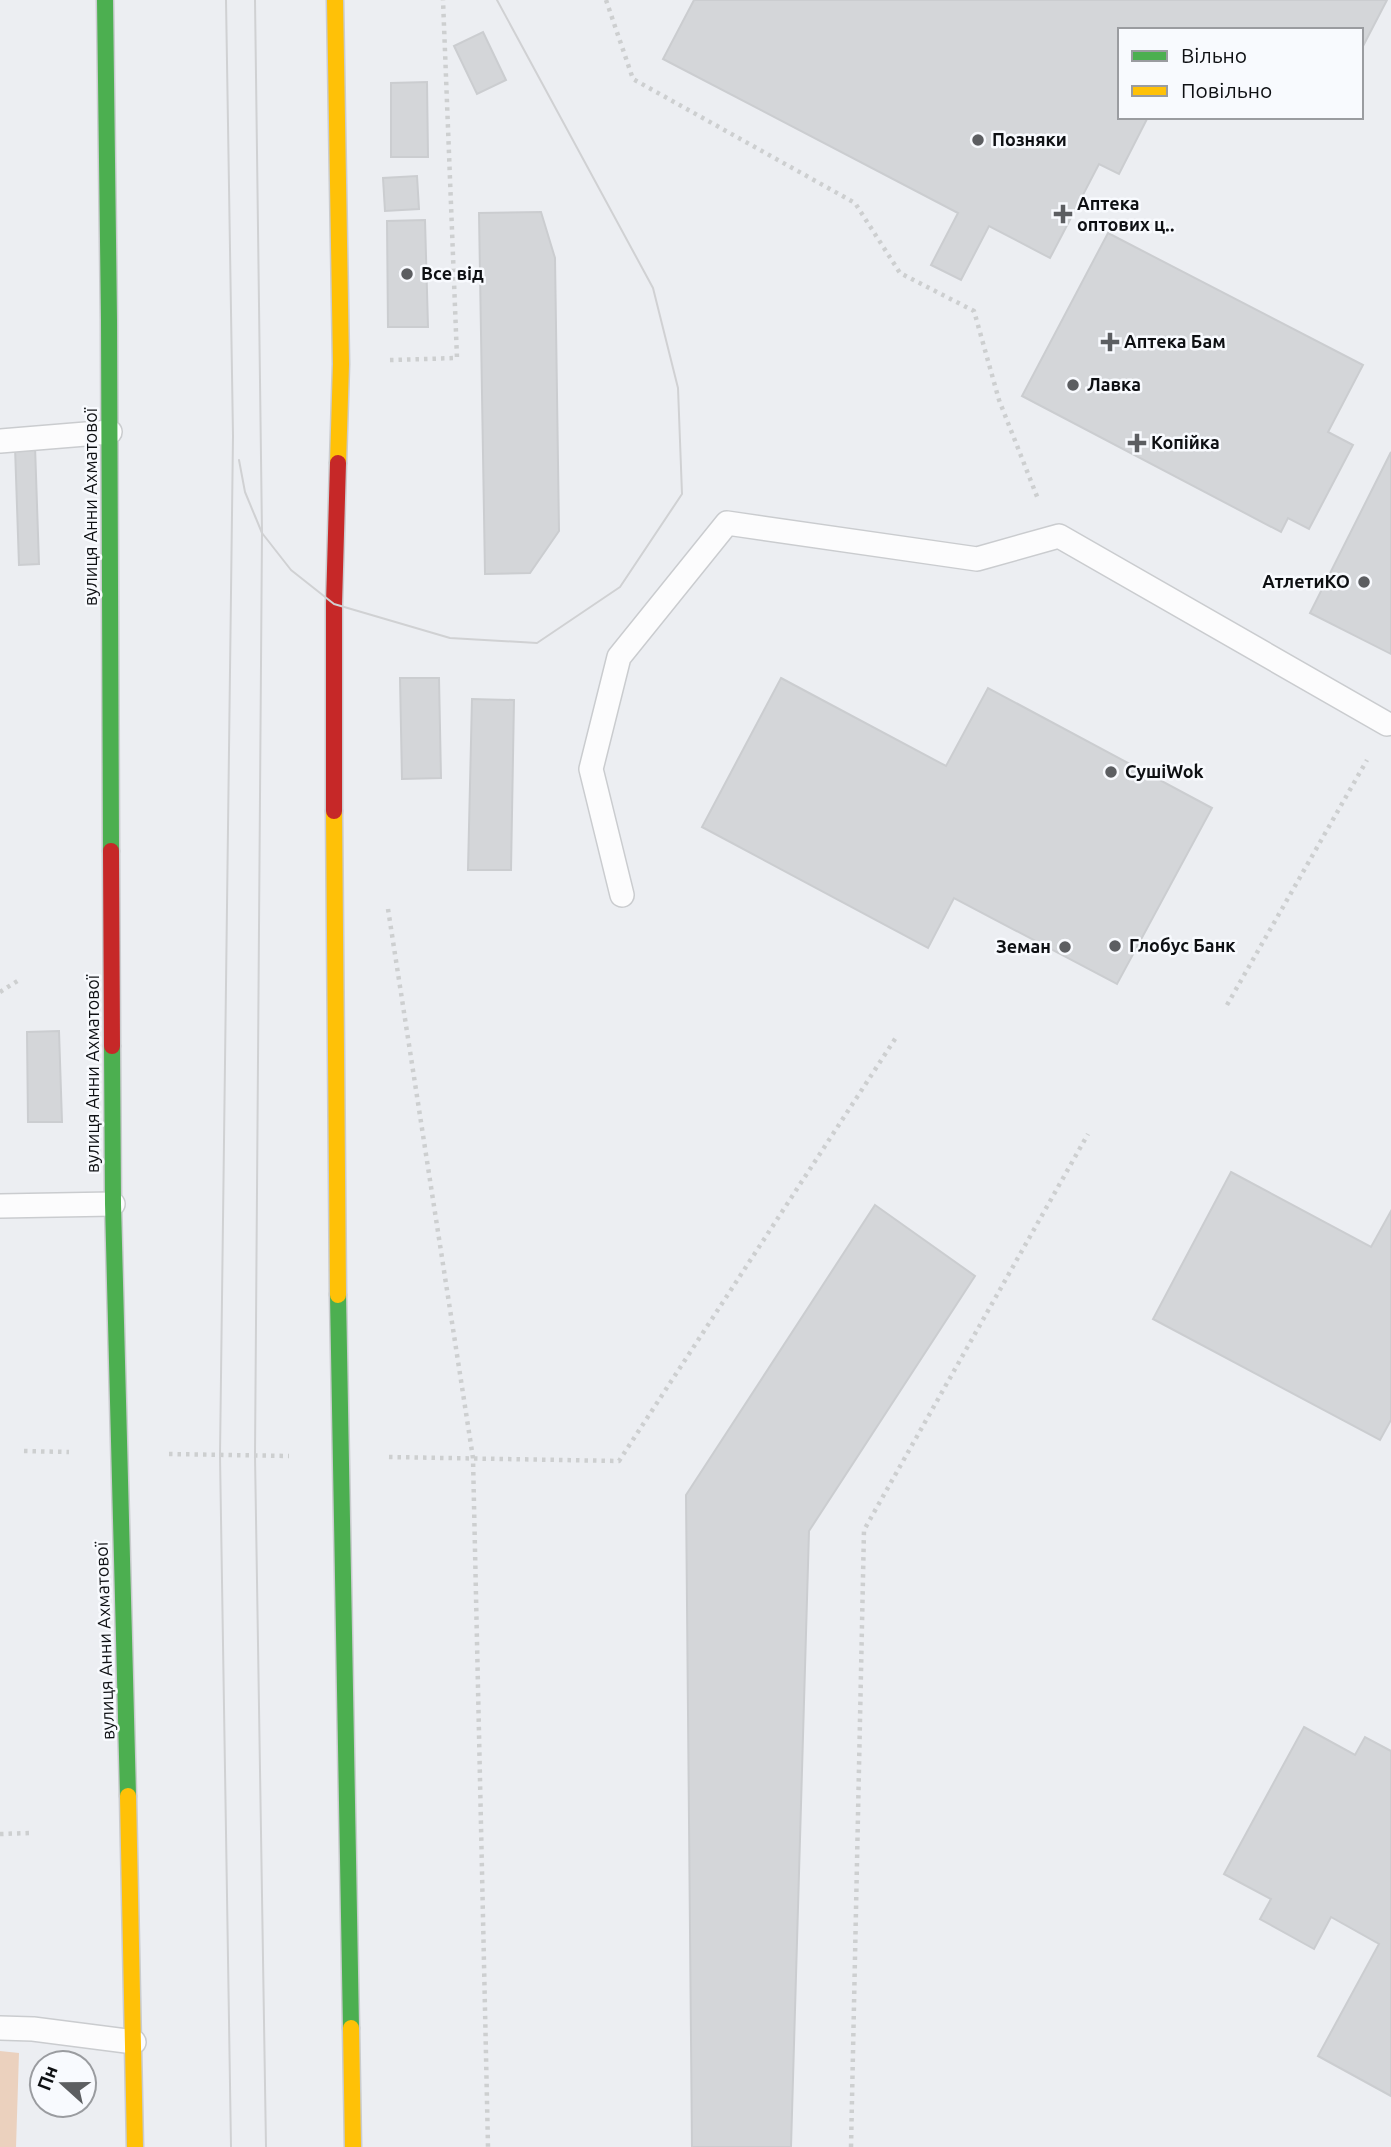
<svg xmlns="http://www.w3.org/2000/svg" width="1391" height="2147" font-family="Ubuntu,sans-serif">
  <rect width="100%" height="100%" fill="#eceef2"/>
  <path fill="#ebd1be" d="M0 2051 19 2053 16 2147H0Z"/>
  <g fill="#d4d6d9" stroke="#cbcdd0" stroke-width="2">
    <path d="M694 0H1387L1361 50V30H1120V117H1148L1119 174 1099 164 1050 258 989 226 961 280 931 265 958 213 663 59Z"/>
    <path d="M483 32 506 80 477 94 454 46Z"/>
    <path d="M427 82 428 157H391V83Z"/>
    <path d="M417 176 419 209 385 211 383 178Z"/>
    <path d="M541 212 555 258 559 531 530 573 485 574 479 213Z"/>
    <path d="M425 220 428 327H388L387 221Z"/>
    <path d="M1108 233 1363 365 1328 432 1353 445 1309 529 1288 518 1281 532 1022 396Z"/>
    <path d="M35 446 39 564 19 565 15 447Z"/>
    <path d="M1391 452V654L1310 613Z"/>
    <path d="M400 678H439L441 778 402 779Z"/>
    <path d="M781 678 946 766 988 688 1212 808 1117 984 954 898 928 948 702 827Z"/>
    <path d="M472 699 514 700 511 870H468Z"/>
    <path d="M59 1031 62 1122H28L27 1032Z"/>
    <path d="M1231 1172 1371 1247 1391 1211V1420L1380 1440 1153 1319Z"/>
    <path d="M875 1205 975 1276 809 1531 791 2147H692L686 1495Z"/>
    <path d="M1304 1727 1355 1755 1365 1737 1391 1751V2096L1318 2056 1379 1944 1331 1917 1314 1949 1260 1919 1271 1899 1224 1874Z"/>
  </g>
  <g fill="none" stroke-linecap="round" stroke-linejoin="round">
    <g stroke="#cacccf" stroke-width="26">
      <g id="lane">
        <path d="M0 441 110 432"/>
        <path d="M622 895 591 769 619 657 727 523 977 559 1059 536 1387 724"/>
        <path d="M0 1206 113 1204"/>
        <path d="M0 2028 33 2029 134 2042"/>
      </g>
    </g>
    <g stroke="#cacccf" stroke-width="19">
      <g id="fast">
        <path d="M105 0 109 320 111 851"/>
        <path d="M112 1046 113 1204 128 1796"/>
        <path d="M338 1295 351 2028"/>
      </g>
    </g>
    <g stroke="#cacccf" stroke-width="19">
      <g id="slow">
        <path d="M335 0 341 364 338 463"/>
        <path d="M334 811 338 1295"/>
        <path d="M128 1796 135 2147"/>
        <path d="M351 2028 353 2147"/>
      </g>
    </g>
    <g stroke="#cacccf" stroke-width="19">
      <g id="jam">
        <path d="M334 811V604L338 463"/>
        <path d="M111 851 112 1046"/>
      </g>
    </g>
    <g stroke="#cdcfd0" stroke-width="4.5" stroke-dasharray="3.5 5" stroke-linecap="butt">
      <path d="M606 0 633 79 855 203 900 273 974 311 999 400 1038 499"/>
      <path d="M390 360 457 358 443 0"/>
      <path d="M388 909 473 1458 488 2147"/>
      <path d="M0 992 19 980"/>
      <path d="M1227 1005 1367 760"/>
      <path d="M24 1451 69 1452"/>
      <path d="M169 1454 289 1456"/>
      <path d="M389 1457 619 1461 897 1036"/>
      <path d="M0 1834 30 1833"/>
      <path d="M851 2147 864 1530 1088 1134"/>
    </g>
    <use href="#lane" stroke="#fcfcfd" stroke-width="23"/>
    <use href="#fast" stroke="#4caf50" stroke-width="16"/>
    <use href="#slow" stroke="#ffc107" stroke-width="16"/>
    <use href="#jam" stroke="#c62828" stroke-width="16"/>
    <g stroke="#d0d1d3" stroke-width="2">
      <path d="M226 0 233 436 220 1455 231 2147"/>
      <path d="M255 0 262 533 255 1455 266 2147"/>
      <path d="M239 460 245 492 262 533 291 570 334 604 450 638 537 643 620 587 682 494 678 388 653 288 497 0"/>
    </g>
  </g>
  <g fill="#5c5e61" stroke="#f8fafe" stroke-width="2.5">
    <circle cx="978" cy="140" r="7"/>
    <path d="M1059.5 203.5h7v7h7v7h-7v7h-7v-7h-7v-7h7z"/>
    <circle cx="407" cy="274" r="7"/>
    <path d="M1106.5 331.5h7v7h7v7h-7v7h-7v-7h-7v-7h7z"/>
    <circle cx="1073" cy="385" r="7"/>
    <path d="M1133.5 432.5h7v7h7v7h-7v7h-7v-7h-7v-7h7z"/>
    <circle cx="1364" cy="582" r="7"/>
    <circle cx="1111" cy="772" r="7"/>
    <circle cx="1115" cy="946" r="7"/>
    <circle cx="1065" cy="947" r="7"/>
  </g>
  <g text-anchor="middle" stroke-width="5" stroke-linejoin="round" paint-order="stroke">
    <g font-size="18" font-weight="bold" fill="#0e1013" stroke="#f8fafe" text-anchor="start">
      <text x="992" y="146">Позняки</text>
      <text x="1077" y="210">Аптека<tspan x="1077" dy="21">оптових ц‥</tspan></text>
      <text x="421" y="280">Все від</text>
      <text x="1124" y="348">Аптека Бам</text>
      <text x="1087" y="391">Лавка</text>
      <text x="1151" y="449">Копійка</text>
      <text x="1350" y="588" text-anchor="end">АтлетиКО</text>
      <text x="1125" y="778">СушіWok</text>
      <text x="1129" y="952">Глобус Банк</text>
      <text x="1051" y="953" text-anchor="end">Земан</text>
    </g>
    <g font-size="18" fill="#0e1013" stroke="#f8fafe">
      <text transform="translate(91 507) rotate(-90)" y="6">вулиця Анни Ахматової</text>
      <text transform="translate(93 1074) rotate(-90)" y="6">вулиця Анни Ахматової</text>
      <text transform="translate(105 1641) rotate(-92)" y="6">вулиця Анни Ахматової</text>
    </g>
  </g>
  <rect x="1118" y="28" width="245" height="91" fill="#f8fafe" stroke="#9a9ca0" stroke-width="2"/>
  <rect x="1132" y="51" width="35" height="10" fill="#4caf50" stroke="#9a9ca0" stroke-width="2"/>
  <text x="1181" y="63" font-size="21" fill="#0e1013">Вільно</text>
  <rect x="1132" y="86" width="35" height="10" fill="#ffc107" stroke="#9a9ca0" stroke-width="2"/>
  <text x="1181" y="98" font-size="21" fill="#0e1013">Повільно</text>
  <g transform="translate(63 2084) rotate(291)"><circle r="33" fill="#f8fafe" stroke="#9a9ca0" stroke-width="2"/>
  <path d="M0-5L12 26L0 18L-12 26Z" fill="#5c5e61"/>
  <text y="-10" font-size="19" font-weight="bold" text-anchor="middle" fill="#0e1013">Пн</text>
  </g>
</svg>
